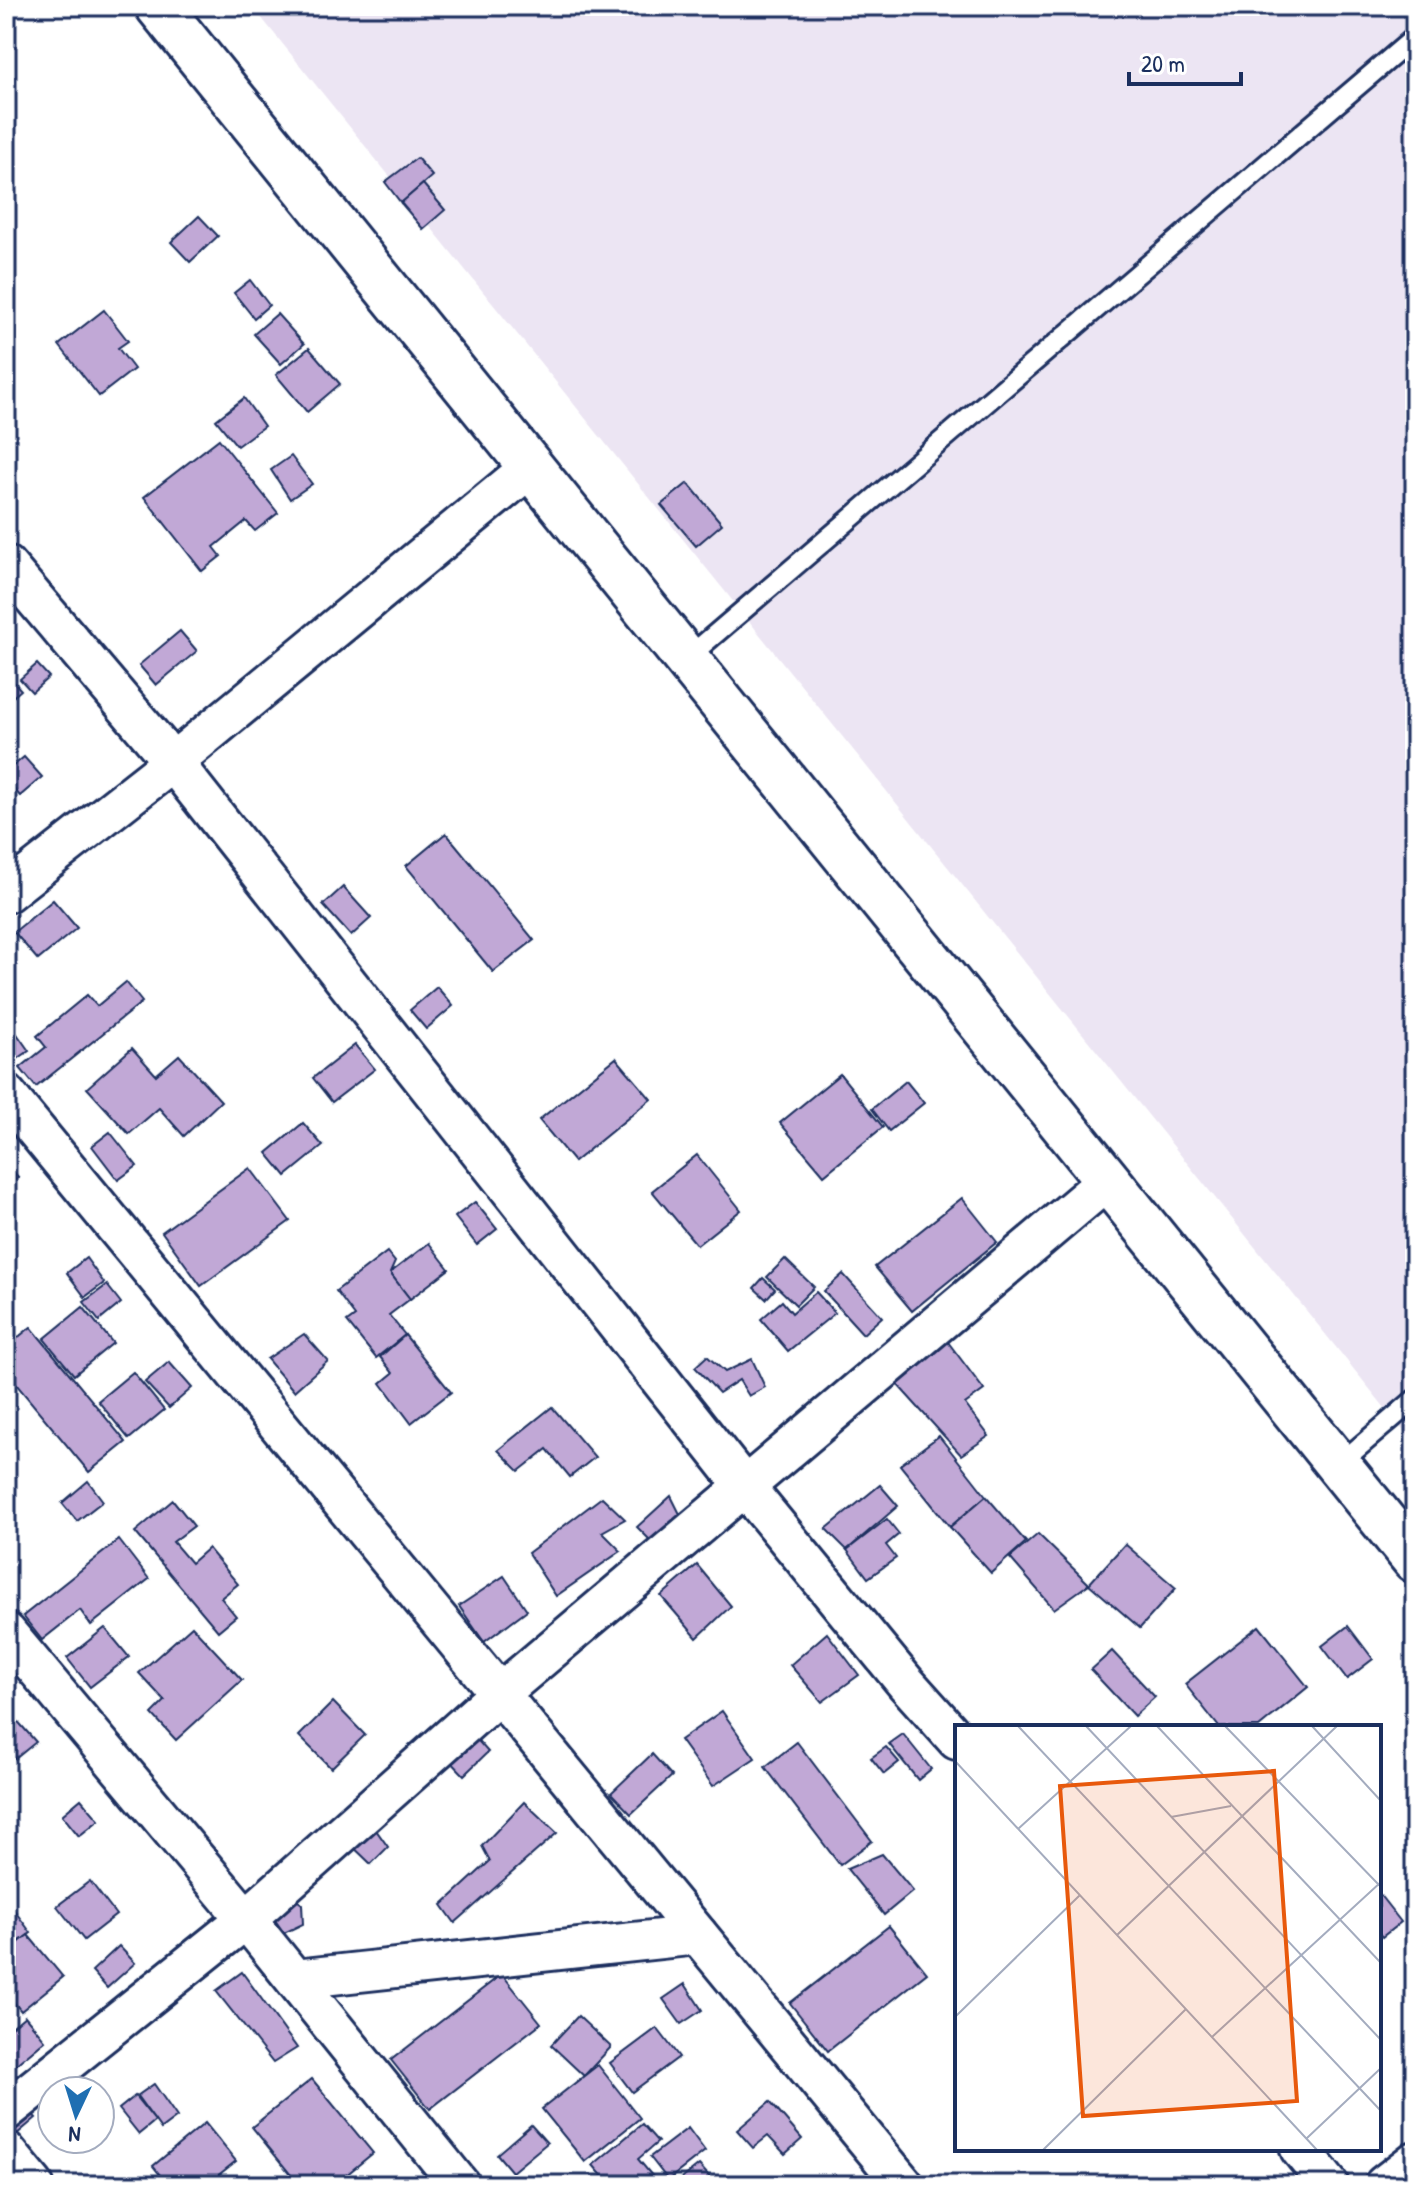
<svg xmlns="http://www.w3.org/2000/svg" width="1421" height="2191" font-family="'Patrick Hand',sans-serif">
  <rect width="100%" height="100%" fill="#fff"/>
  <filter id="ink" filterUnits="userSpaceOnUse"><feTurbulence type="fractalNoise" baseFrequency=".0125" numOctaves="2"/><feDisplacementMap in="SourceGraphic" scale="16" xChannelSelector="R" yChannelSelector="G"/><feConvolveMatrix kernelMatrix="1 2 1 2 8 2 1 2 1" color-interpolation-filters="sRGB"/></filter>
  <g filter="url(#ink)">
    <path fill="#ece5f3" d="M252 6H1415V1445Z"/>
    <g fill="#c1a8d6" stroke="#1b2f5e" stroke-width="2">
      <path d="M417 158 432 176 401 203 385 182Z"/>
      <path d="M423 184 445 210 423 229 401 203Z"/>
      <path d="M199 216 218 236 190 262 171 242Z"/>
      <path d="M250 280 269 305 254 318 234 293Z"/>
      <path d="M104 310 128 341 118 348 134 369 99 396 59 345Z"/>
      <path d="M277 314 304 344 281 364 254 334Z"/>
      <path d="M309 348 340 384 307 412 276 375Z"/>
      <path d="M244 398 264 426 237 446 216 420Z"/>
      <path d="M219 439 278 513 255 531 246 521 214 547 221 556 202 571 144 497Z"/>
      <path d="M291 456 312 484 290 499 271 470Z"/>
      <path d="M688 483 722 524 696 546 661 505Z"/>
      <path d="M180 631 197 651 156 685 139 665Z"/>
      <path d="M37 664 49 677 32 692 20 679Z"/>
      <path d="M6 673 21 690 6 703Z"/>
      <path d="M24 757 42 777 20 796 6 780V772Z"/>
      <path d="M446 833 534 940 493 972 406 866Z"/>
      <path d="M343 887 371 918 351 936 323 905Z"/>
      <path d="M53 900 77 928 38 960 14 932Z"/>
      <path d="M126 982 142 1002 36 1087 20 1068 46 1047 37 1036 87 995 97 1006Z"/>
      <path d="M437 987 453 1006 426 1029 410 1010Z"/>
      <path d="M6 1018 29 1051 10 1064 6 1058Z"/>
      <path d="M355 1045 375 1069 332 1102 313 1078Z"/>
      <path d="M132 1048 156 1075 179 1055 221 1101 184 1136 159 1108 129 1134 87 1088Z"/>
      <path d="M616 1058 651 1099 574 1162 539 1120Z"/>
      <path d="M840 1074 883 1127 824 1175 780 1123Z"/>
      <path d="M906 1081 924 1103 889 1131 872 1109Z"/>
      <path d="M303 1123 323 1146 286 1176 267 1153Z"/>
      <path d="M110 1132 137 1166 118 1180 92 1146Z"/>
      <path d="M697 1155 741 1210 697 1245 652 1191Z"/>
      <path d="M6 1164 18 1177 6 1188Z"/>
      <path d="M6 1164 18 1177 6 1188Z"/>
      <path d="M250 1168 290 1221 201 1286 162 1232Z"/>
      <path d="M962 1198 997 1242 912 1311 875 1267Z"/>
      <path d="M475 1202 497 1229 477 1245 455 1217Z"/>
      <path d="M429 1243 449 1269 410 1299 390 1273Z"/>
      <path d="M387 1252 395 1262 390 1273 410 1299 389 1315 405 1335 376 1358 347 1322 355 1316 336 1291Z"/>
      <path d="M86 1258 104 1283 85 1297 67 1273Z"/>
      <path d="M785 1259 814 1287 796 1305 767 1277Z"/>
      <path d="M843 1274 882 1317 863 1334 824 1291Z"/>
      <path d="M763 1278 775 1289 766 1299 754 1288Z"/>
      <path d="M107 1285 121 1303 99 1321 84 1302Z"/>
      <path d="M816 1292 835 1313 788 1351 761 1319 782 1301 792 1313Z"/>
      <path d="M83 1307 113 1343 74 1375 44 1339Z"/>
      <path d="M31 1327 126 1442 89 1472 6 1372V1347Z"/>
      <path d="M304 1334 328 1361 294 1391 267 1359Z"/>
      <path d="M405 1335 451 1392 411 1423 381 1383 393 1373 380 1357Z"/>
      <path d="M948 1342 984 1390 965 1404 989 1436 961 1455 897 1384Z"/>
      <path d="M707 1356 725 1372 752 1359 765 1387 749 1396 739 1380 719 1393 695 1367Z"/>
      <path d="M169 1362 192 1388 169 1408 145 1382Z"/>
      <path d="M133 1372 164 1410 129 1439 98 1401Z"/>
      <path d="M552 1407 595 1457 570 1477 547 1449 519 1471 498 1450Z"/>
      <path d="M939 1436 986 1496 950 1527 900 1465Z"/>
      <path d="M88 1481 103 1501 77 1521 62 1503Z"/>
      <path d="M880 1485 898 1506 847 1550 826 1529Z"/>
      <path d="M671 1496 683 1520 656 1546 637 1527Z"/>
      <path d="M986 1496 1026 1542 991 1573 950 1527Z"/>
      <path d="M602 1497 625 1519 602 1532 621 1551 556 1596 528 1553Z"/>
      <path d="M173 1500 194 1526 173 1542 191 1563 208 1548 238 1584 221 1598 236 1616 218 1631 135 1532Z"/>
      <path d="M887 1519 899 1534 886 1545 896 1558 868 1578 847 1550Z"/>
      <path d="M1038 1534 1089 1584 1054 1609 1010 1558Z"/>
      <path d="M119 1540 149 1579 91 1625 80 1610 42 1640 23 1616Z"/>
      <path d="M1125 1544 1176 1588 1140 1628 1089 1584Z"/>
      <path d="M697 1565 731 1606 697 1638 661 1596Z"/>
      <path d="M504 1576 527 1610 484 1642 459 1606Z"/>
      <path d="M192 1626 242 1680 176 1740 152 1714 165 1701 139 1673Z"/>
      <path d="M1259 1626 1308 1687 1259 1727H1219L1185 1684Z"/>
      <path d="M1348 1626 1373 1659 1347 1679 1322 1646Z"/>
      <path d="M105 1628 129 1657 90 1687 67 1658Z"/>
      <path d="M827 1633 859 1675 822 1702 790 1665Z"/>
      <path d="M1112 1651 1155 1697 1134 1716 1091 1670Z"/>
      <path d="M333 1702 365 1735 331 1768 299 1736Z"/>
      <path d="M722 1711 755 1758 713 1786 680 1740Z"/>
      <path d="M14 1717 36 1742 15 1759 6 1748V1723Z"/>
      <path d="M472 1734 488 1752 464 1775 446 1756Z"/>
      <path d="M903 1734 931 1769 918 1780 889 1744Z"/>
      <path d="M797 1742 872 1841 840 1865 765 1767Z"/>
      <path d="M886 1747 899 1762 884 1774 871 1758Z"/>
      <path d="M652 1754 672 1776 631 1814 611 1793Z"/>
      <path d="M81 1799 99 1820 79 1836 62 1815Z"/>
      <path d="M524 1802 557 1833 455 1923 442 1905 490 1861 482 1846Z"/>
      <path d="M369 1820 388 1847 371 1864 346 1840Z"/>
      <path d="M882 1854 913 1891 884 1915 847 1869Z"/>
      <path d="M90 1881 116 1915 84 1940 57 1906Z"/>
      <path d="M286 1892 302 1904 303 1924 284 1933 268 1910Z"/>
      <path d="M1379 1894 1401 1922 1382 1937 1379 1933Z"/>
      <path d="M6 1899 31 1933 6 1951Z"/>
      <path d="M889 1926 927 1973 828 2051 790 2003Z"/>
      <path d="M28 1935 63 1977 21 2011 6 1993V1953Z"/>
      <path d="M119 1946 135 1963 107 1988 92 1971Z"/>
      <path d="M242 1972 297 2048 273 2063 216 1991Z"/>
      <path d="M502 1974 541 2023 430 2109 391 2060Z"/>
      <path d="M685 1984 702 2010 681 2024 663 1999Z"/>
      <path d="M25 2016 45 2040 8 2071 6 2032Z"/>
      <path d="M578 2016 611 2047 584 2076 551 2045Z"/>
      <path d="M657 2028 679 2057 632 2092 610 2063Z"/>
      <path d="M598 2065 640 2118 585 2162 542 2109Z"/>
      <path d="M312 2079 373 2153 334 2185H299L252 2127Z"/>
      <path d="M154 2084 177 2117 161 2129 137 2096Z"/>
      <path d="M135 2096 155 2121 139 2134 119 2109Z"/>
      <path d="M22 2102 36 2118 17 2134 6 2122Z"/>
      <path d="M770 2102 802 2139 785 2154 768 2136 753 2148 737 2130Z"/>
      <path d="M205 2123 236 2161 206 2185H168L153 2166Z"/>
      <path d="M642 2124 658 2142 638 2159 659 2184 610 2185 593 2165Z"/>
      <path d="M531 2125 547 2143 512 2172 497 2154Z"/>
      <path d="M688 2128 705 2151 668 2180 650 2157Z"/>
      <path d="M699 2165 717 2185H674Z"/>
    </g>
    <g fill="none" stroke-linecap="round" stroke-linejoin="round">
      <g stroke="#1b2f5e" stroke-width="24">
        <g id="lane">
          <path d="M686 659 1415 37"/>
          <path d="M1338 1465 1415 1399"/>
        </g>
      </g>
      <g stroke="#1b2f5e" stroke-width="44">
        <g id="street">
          <path d="M6 565 173 762 745 1487 905 1682 957 1740"/>
          <path d="M6 893 173 762 531 467"/>
          <path d="M6 1094 904 2185"/>
          <path d="M6 1632 246 1919 460 2185"/>
          <path d="M295 1979 698 1935"/>
          <path d="M6 2111 246 1919 499 1694 1108 1180"/>
          <path d="M1300 2149 1329 2185"/>
          <path d="M6 2151 34 2185"/>
          <path d="M1384 2185 1415 2161"/>
        </g>
      </g>
      <g stroke="#1b2f5e" stroke-width="50">
        <path id="secondary" d="M158 6 1415 1560"/>
      </g>
      <use href="#lane" stroke="#fff" stroke-width="18"/>
      <use href="#street" stroke="#fff" stroke-width="38"/>
      <use href="#secondary" stroke="#fff" stroke-width="44"/>
    </g>
  </g>
  <g transform="translate(955 1725)">
    <rect width="426" height="426" fill="#fff"/>
    <path fill="none" stroke="#a4acbf" stroke-width="2" d="M63 1 426 386M131 1 426 315M202 1 426 238M270 1 425 161M357 1 426 76M0 36 362 425M216 92 276 81M63 104 176 1M162 210 382 1M0 292 125 170M257 312 426 157M352 413 426 343M88 425 231 284"/>
    <path fill="#e8590c" fill-opacity="0.15" stroke="#e8590c" stroke-width="4" d="M319 46 342 376 128 391 105 61Z"/>
    <rect width="426" height="426" fill="none" stroke="#1b2f5e" stroke-width="4"/>
  </g>
  <rect width="1421" height="2191" fill="none" stroke="#fff" stroke-width="32"/>
  <rect x="16" y="16" width="1389" height="2159" fill="none" stroke="#1b2f5e" stroke-width="3" filter="url(#ink)"/>
  <g transform="translate(76 2115) rotate(184)"><circle r="38" fill="#ffffff" stroke="#a4acbf" stroke-width="2"/>
  <path d="M0-6L14 30L0 20L-14 30Z" fill="#1f6fb2"/>
  <text y="-12" font-size="22" font-weight="bold" text-anchor="middle" fill="#1b2f5e">N</text>
  </g>
  <path d="M1129 72v12h112v-12" fill="none" stroke="#1b2f5e" stroke-width="4"/>
  <text x="1141" y="72" font-size="24" fill="#1b2f5e" stroke="#ffffff" stroke-width="6" paint-order="stroke">20 m</text>
</svg>
